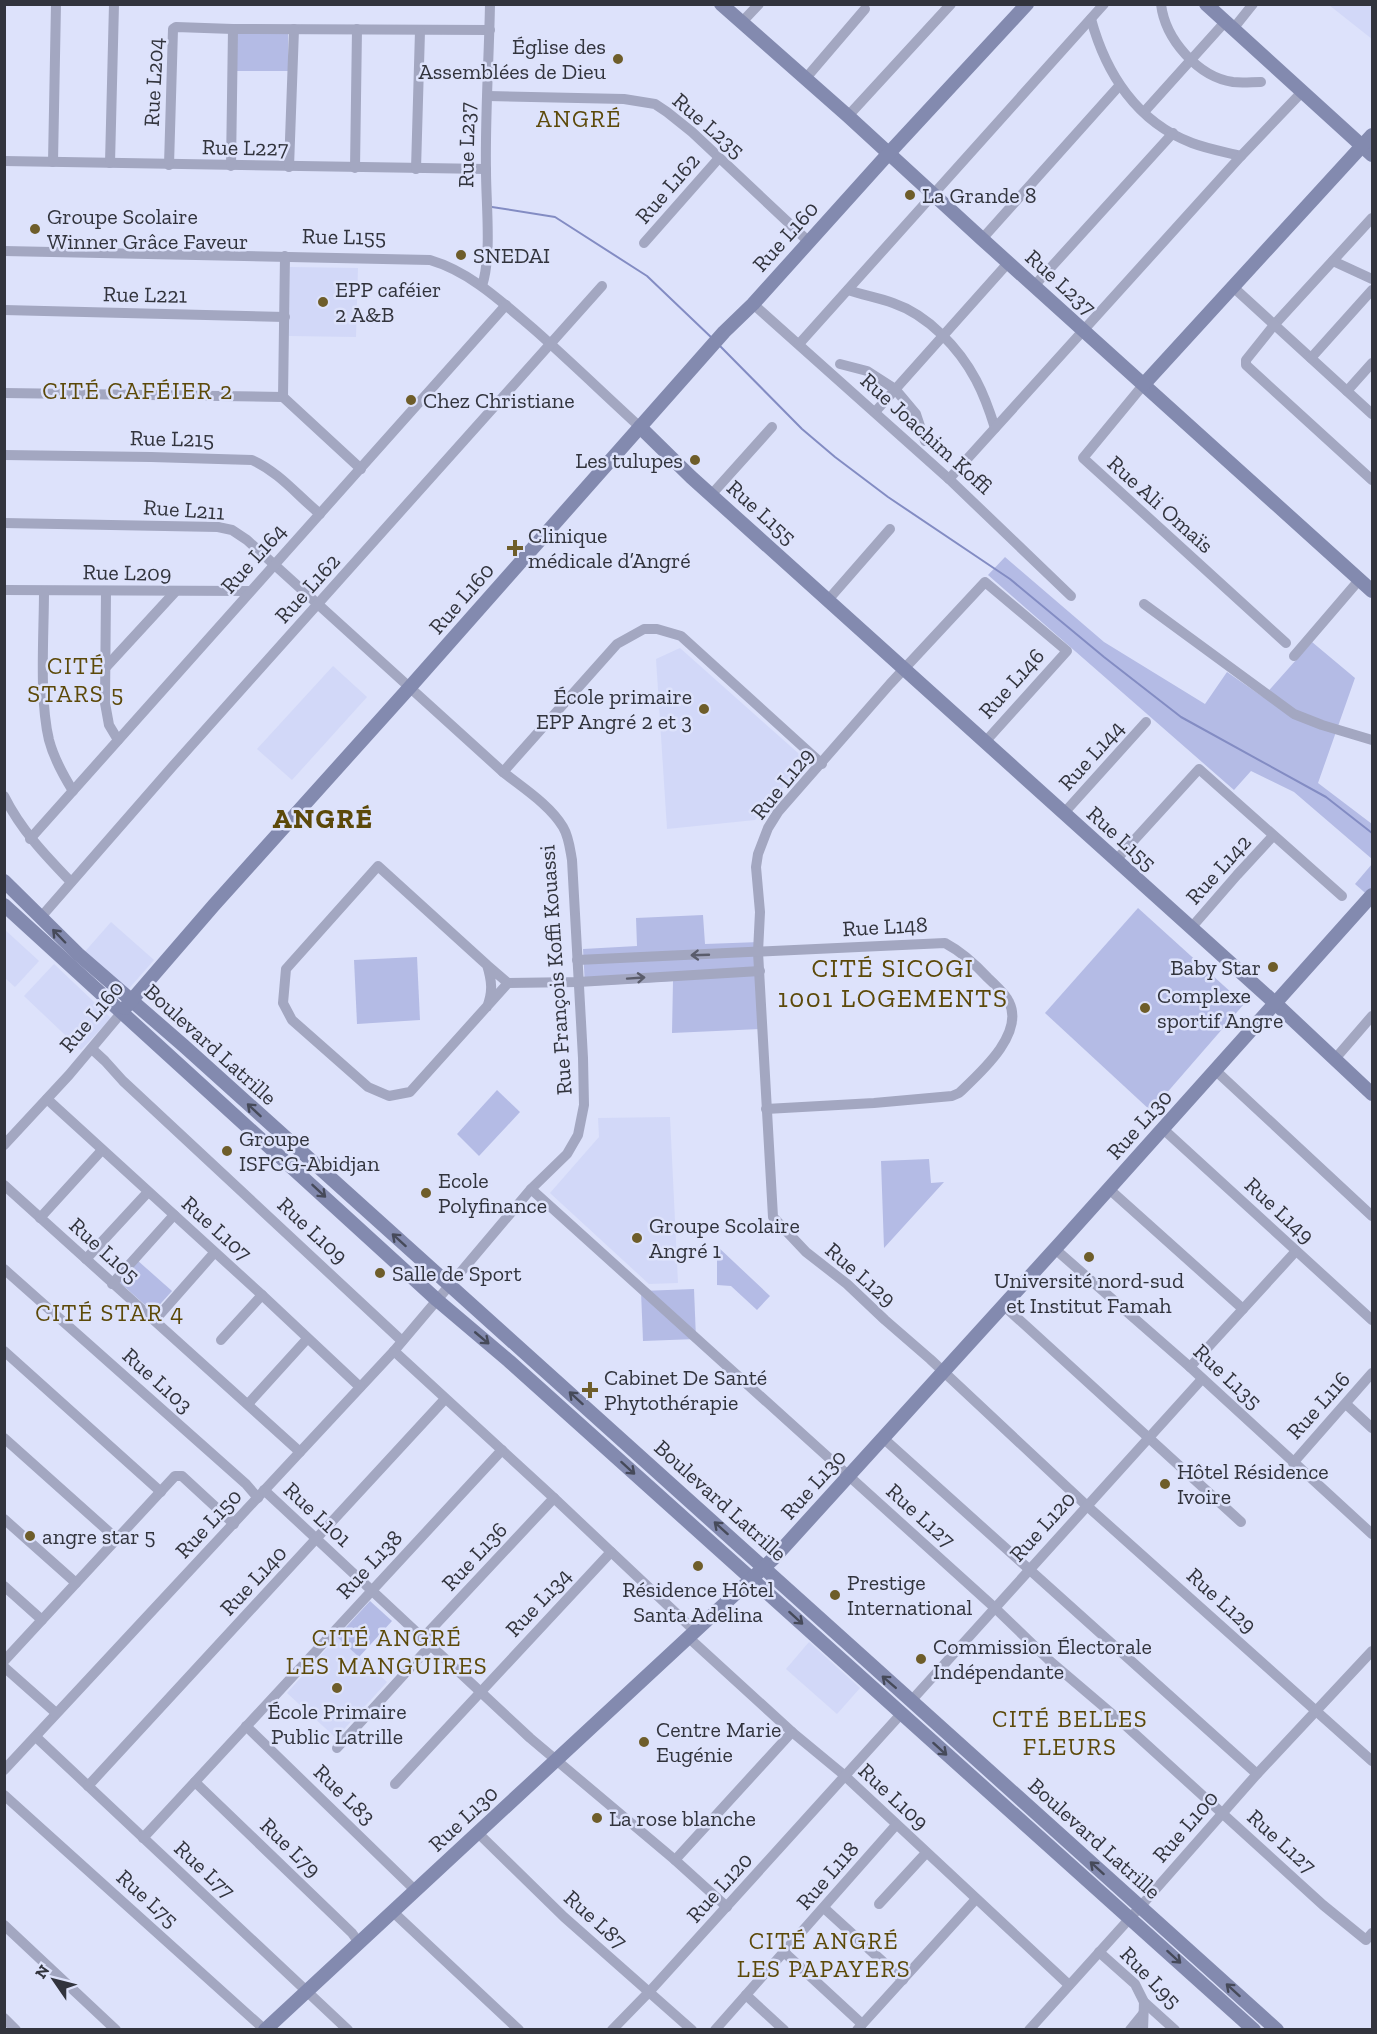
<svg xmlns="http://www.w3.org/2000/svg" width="1377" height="2034" font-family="'Zilla Slab',serif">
  <rect width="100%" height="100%" fill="#dde2fb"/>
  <g fill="#d2d8f8">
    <path d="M1329 5H1372V39Z"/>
    <path d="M290 267 358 268 356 337 289 336Z"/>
    <path d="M680 648 806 760 755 820 667 829 656 659Z"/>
    <path d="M333 666 367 697 292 780 257 749Z"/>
    <path d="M111 922 154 960 125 993 82 955Z"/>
    <path d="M4 929 39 961 15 987 5 978Z"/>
    <path d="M54 964 111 1018 81 1050 24 996Z"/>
    <path d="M670 1117 678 1283 649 1284 550 1193 599 1137 598 1118Z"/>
    <path d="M337 1637 387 1682 336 1738 287 1693Z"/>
    <path d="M809 1642 860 1688 837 1714 786 1669Z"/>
  </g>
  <g fill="#b4bbe5">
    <rect x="236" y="34" width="52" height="37"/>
    <path d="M1005 557 1104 642 1205 704 1227 672 1263 697 1312 642 1355 678 1318 783 1372 824V859L1294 792 1251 771 1234 790 988 575Z"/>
    <path d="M1372 864V899L1355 884Z"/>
    <path d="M1138 908 1244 1004 1151 1111 1045 1013Z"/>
    <path d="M703 915 705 944 760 942V1029L672 1033 673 981 585 986 583 949 637 946 636 918Z"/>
    <path d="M417 957 420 1020 357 1024 354 960Z"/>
    <path d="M497 1090 520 1112 479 1156 457 1134Z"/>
    <path d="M929 1159 931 1183 944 1182 884 1248 881 1161Z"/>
    <path d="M717 1246 770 1296 757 1310 731 1286 717 1285Z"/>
    <path d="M137 1260 172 1291 153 1312 118 1281Z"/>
    <path d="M694 1289 696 1339 643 1341 641 1291Z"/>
    <path d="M370 1601 392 1621 359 1657 337 1637Z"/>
  </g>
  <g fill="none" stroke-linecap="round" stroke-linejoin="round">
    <g stroke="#838cc3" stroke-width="2">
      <path d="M492 207 555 217 647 276 713 339"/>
      <path d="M719 345 802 429 835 457 888 497 1010 579 1104 657 1181 717 1326 797 1372 833"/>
    </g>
    <g stroke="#a3a7c1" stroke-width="10">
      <path d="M1161 4C1165 39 1198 77 1233 82 1242 83 1252 82 1261 82"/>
      <path d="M1091 19C1106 74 1137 122 1192 143 1208 149 1225 152 1241 156"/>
      <path d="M742 22 759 4"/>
      <path d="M1233 29 1253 4"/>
      <path d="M806 78 865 9"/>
      <path d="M488 96 624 99 655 104 667 112 692 132 808 241"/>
      <path d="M1144 112 1225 22"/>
      <path d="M848 116 951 4"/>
      <path d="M4 161 486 169"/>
      <path d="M53 162 56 4"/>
      <path d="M110 163 114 4"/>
      <path d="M169 165 173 29 176 27 233 29 490 30"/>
      <path d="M231 166 233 29"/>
      <path d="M289 167 294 29"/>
      <path d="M355 168 357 29"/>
      <path d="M416 169 420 31"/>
      <path d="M1372 218 1274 325 1246 360V365L1372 480"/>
      <path d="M982 239 1119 86"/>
      <path d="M644 243 719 158"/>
      <path d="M4 251 430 260C471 272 503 303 536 331 571 362 605 395 640 427"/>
      <path d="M1333 261 1372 279"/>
      <path d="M482 286C492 255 486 205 486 171 485 116 489 60 490 4"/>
      <path d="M1034 286 1173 133"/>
      <path d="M1233 287 1372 414"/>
      <path d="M848 290C863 295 879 298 893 303 928 315 959 348 976 380 984 395 990 412 995 428"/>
      <path d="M753 304 949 479 1071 596"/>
      <path d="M4 310 285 317"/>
      <path d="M799 344 1104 4"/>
      <path d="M1311 358 1372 290"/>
      <path d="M840 364 867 371 895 389 916 414 925 441"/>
      <path d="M1144 384 1083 458 1286 643"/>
      <path d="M1347 391 1372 363"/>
      <path d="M4 393 283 397 361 469"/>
      <path d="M283 397 285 256"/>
      <path d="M875 412 1008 263"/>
      <path d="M4 455 151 457 252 460C279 472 298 496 320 514"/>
      <path d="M949 479 1241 156 1302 92"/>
      <path d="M711 495 772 427"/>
      <path d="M4 523 218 527 232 530 247 540 503 772C523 788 550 805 563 827 569 837 570 849 572 860L583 1058 584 1105 578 1135 567 1154 531 1189 394 1351 4 1770"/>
      <path d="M4 590 250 591"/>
      <path d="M44 591C44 635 39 698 49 740 54 759 63 775 73 791"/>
      <path d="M106 591 105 703 109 725 118 740"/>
      <path d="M828 600 890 529"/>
      <path d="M1144 604 1294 714 1322 725 1372 740"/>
      <path d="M1294 656 1360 579"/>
      <path d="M106 667 175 592"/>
      <path d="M985 742 1067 651 985 582 890 684 778 812 768 828 758 854 756 867 760 912 758 952 773 1217 806 1252 847 1284 885 1320 930 1359 1086 1505 1372 1761"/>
      <path d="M503 772 617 644 644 629H657L681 636 822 764"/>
      <path d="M4 796C21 830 45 855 71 882"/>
      <path d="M1064 813 1146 722"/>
      <path d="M30 839 506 305"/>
      <path d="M1116 860 1199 769 1342 896"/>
      <path d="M41 917 172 767 602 286"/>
      <path d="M1191 928 1237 875 1273 836"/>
      <path d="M577 960 945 943C962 952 975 964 988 978 995 985 1005 993 1009 1002 1025 1034 980 1073 959 1093L952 1096 874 1103 766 1109"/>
      <path d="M508 983 578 982 760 971"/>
      <path d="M487 1007C493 992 492 981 487 965L508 983 410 1092 389 1096 368 1087 292 1020 283 1003 286 969 378 866 487 965"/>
      <path d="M92 1049 105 1061 123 1081 402 1341"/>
      <path d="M1334 1060 1372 1016"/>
      <path d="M1215 1070 1372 1216"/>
      <path d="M47 1099 262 1295 360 1387"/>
      <path d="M1162 1128 1372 1320"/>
      <path d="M4 1145 69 1075 122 1012"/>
      <path d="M4 1185 300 1452"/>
      <path d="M531 1189 995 1608 1050 1661 1124 1724 1323 1905 1366 1940 1372 1933"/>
      <path d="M1109 1189 1243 1309"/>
      <path d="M40 1218 102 1150"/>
      <path d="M1055 1249 1190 1367 1372 1534"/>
      <path d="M86 1259 148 1192"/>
      <path d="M4 1269 246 1484 258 1498"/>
      <path d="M112 1284 174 1215"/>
      <path d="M1003 1305 1241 1522"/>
      <path d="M155 1320 214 1253"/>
      <path d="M221 1340 262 1295"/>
      <path d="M4 1351 161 1492"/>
      <path d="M394 1351 554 1498 696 1632"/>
      <path d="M1190 1367 1296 1251"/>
      <path d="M248 1404 307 1339"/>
      <path d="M1346 1404 1372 1428"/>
      <path d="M4 1438 117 1539"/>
      <path d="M883 1438 1257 1774"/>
      <path d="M1293 1463 1372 1373"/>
      <path d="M264 1490 530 1738 675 1860"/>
      <path d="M4 1519 76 1583"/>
      <path d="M4 1586 42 1620"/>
      <path d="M689 1638 792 1732 844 1775 1069 1985"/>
      <path d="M422 1639 554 1498"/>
      <path d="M4 1661 175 1476H182L234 1524"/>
      <path d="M4 1667 56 1713"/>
      <path d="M911 1701 1202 1379"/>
      <path d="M246 1726 415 1890"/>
      <path d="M36 1737 348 2030"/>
      <path d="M337 1748 430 1646"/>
      <path d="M195 1782 352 1933 359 1943"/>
      <path d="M395 1784 611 1552"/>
      <path d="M88 1786 445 1399"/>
      <path d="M4 1795 265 2030"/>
      <path d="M478 1833 564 1917 692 2030"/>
      <path d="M143 1838 502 1450"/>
      <path d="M879 1904 926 1853"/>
      <path d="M727 1907 675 1860 792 1732"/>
      <path d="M824 1908 903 1980"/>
      <path d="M392 1911 519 2030"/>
      <path d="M4 1925 116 2030"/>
      <path d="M1099 1952 1135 1984 1144 2002 1175 2030"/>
      <path d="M785 1953 862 2024"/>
      <path d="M746 1995 784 2030"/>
      <path d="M4 2018 16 2030"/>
      <path d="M612 2030 650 1991 901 1714"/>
      <path d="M715 2030 896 1825"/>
      <path d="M857 2030 976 1899"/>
      <path d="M1029 2030 1140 1907 1257 1774 1372 1651"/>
      <path d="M1130 2030 1143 2014"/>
      <path d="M1143 2030 1144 2002"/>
    </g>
    <g stroke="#838aaf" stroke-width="14">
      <path d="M721 4 848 116 982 239 1372 591"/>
      <path d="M1206 4 1372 155"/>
      <path d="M1144 384 1372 135"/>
      <path d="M640 427 691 477 1275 1003 1372 1094"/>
      <path d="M4 881 78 954 184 1046 1277 2030"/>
      <path d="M4 905 437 1300 509 1361 1254 2030"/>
      <path d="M125 1008 214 905 410 687 724 332 753 304 889 153 1027 4"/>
      <path d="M265 2030 774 1558 1063 1240 1372 895"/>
    </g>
  </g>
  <defs><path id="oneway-shaft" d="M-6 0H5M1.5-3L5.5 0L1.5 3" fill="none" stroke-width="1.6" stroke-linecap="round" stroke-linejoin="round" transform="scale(1.5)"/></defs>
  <g stroke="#464a5a">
    <use href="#oneway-shaft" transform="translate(59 936) rotate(-134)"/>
    <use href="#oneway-shaft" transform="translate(254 1110) rotate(-137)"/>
    <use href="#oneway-shaft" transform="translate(319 1191) rotate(43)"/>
    <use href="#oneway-shaft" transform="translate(399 1240) rotate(-138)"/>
    <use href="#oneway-shaft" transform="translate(482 1338) rotate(40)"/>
    <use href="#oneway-shaft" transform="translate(576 1398) rotate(-138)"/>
    <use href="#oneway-shaft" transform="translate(628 1468) rotate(42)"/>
    <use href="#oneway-shaft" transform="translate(721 1528) rotate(-138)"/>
    <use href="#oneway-shaft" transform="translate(796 1618) rotate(42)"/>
    <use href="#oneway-shaft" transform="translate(889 1682) rotate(-139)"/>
    <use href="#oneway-shaft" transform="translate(940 1749) rotate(42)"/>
    <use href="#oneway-shaft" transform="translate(1097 1868) rotate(-138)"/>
    <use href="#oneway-shaft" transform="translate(1174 1957) rotate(42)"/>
    <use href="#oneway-shaft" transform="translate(1233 1990) rotate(-138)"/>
  </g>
  <g stroke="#5a5c6b">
    <use href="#oneway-shaft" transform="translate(700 955) rotate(178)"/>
    <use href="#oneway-shaft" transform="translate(636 978) rotate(-4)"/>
  </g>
  <g fill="#6e5d2a" stroke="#dde2fb" stroke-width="2">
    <circle cx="618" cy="59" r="6"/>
    <circle cx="910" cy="195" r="6"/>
    <circle cx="35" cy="229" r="6"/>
    <circle cx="461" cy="255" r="6"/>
    <circle cx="323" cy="302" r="6"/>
    <circle cx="411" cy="400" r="6"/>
    <circle cx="695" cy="460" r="6"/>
    <path d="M512 539h6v6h6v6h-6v6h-6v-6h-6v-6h6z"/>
    <circle cx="704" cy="709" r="6"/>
    <circle cx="1273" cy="967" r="6"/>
    <circle cx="1145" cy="1008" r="6"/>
    <circle cx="227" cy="1151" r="6"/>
    <circle cx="426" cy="1193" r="6"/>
    <circle cx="637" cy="1238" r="6"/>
    <circle cx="1089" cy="1257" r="6"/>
    <circle cx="380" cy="1273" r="6"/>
    <path d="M587 1381h6v6h6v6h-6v6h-6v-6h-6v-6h6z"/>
    <circle cx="1165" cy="1484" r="6"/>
    <circle cx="30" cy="1536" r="6"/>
    <circle cx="698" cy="1566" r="6"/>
    <circle cx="835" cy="1595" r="6"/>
    <circle cx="921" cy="1659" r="6"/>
    <circle cx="337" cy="1688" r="6"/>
    <circle cx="644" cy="1742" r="6"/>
    <circle cx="597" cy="1818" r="6"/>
  </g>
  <g text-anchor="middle" stroke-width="5" stroke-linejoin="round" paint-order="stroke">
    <g font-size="22" fill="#32343d" stroke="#dde2fb" text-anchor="start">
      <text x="606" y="54" text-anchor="end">Église des<tspan x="606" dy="25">Assemblées de Dieu</tspan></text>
      <text x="922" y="203">La Grande 8</text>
      <text x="47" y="224">Groupe Scolaire<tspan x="47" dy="25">Winner Grâce Faveur</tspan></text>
      <text x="473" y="263">SNEDAI</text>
      <text x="335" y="297">EPP caféier<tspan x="335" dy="25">2 A&amp;B</tspan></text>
      <text x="423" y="408">Chez Christiane</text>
      <text x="683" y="468" text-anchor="end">Les tulupes</text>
      <text x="528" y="543">Clinique<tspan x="528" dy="25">médicale d’Angré</tspan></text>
      <text x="692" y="704" text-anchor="end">École primaire<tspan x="692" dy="25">EPP Angré 2 et 3</tspan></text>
      <text x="1261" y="975" text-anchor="end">Baby Star</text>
      <text x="1157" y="1003">Complexe<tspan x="1157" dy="25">sportif Angre</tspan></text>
      <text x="239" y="1146">Groupe<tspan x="239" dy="25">ISFCG-Abidjan</tspan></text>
      <text x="438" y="1188">Ecole<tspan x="438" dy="25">Polyfinance</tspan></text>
      <text x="649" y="1233">Groupe Scolaire<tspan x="649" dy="25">Angré 1</tspan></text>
      <text x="392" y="1281">Salle de Sport</text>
      <text x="1089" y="1288" text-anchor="middle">Université nord-sud<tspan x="1089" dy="25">et Institut Famah</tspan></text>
      <text x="604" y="1385">Cabinet De Santé<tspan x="604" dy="25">Phytothérapie</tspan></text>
      <text x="1177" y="1479">Hôtel Résidence<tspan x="1177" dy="25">Ivoire</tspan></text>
      <text x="42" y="1544">angre star 5</text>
      <text x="847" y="1590">Prestige<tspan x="847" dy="25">International</tspan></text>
      <text x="698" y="1597" text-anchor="middle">Résidence Hôtel<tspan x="698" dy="25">Santa Adelina</tspan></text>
      <text x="933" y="1654">Commission Électorale<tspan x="933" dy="25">Indépendante</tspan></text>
      <text x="337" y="1719" text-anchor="middle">École Primaire<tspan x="337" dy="25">Public Latrille</tspan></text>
      <text x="656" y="1737">Centre Marie<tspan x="656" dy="25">Eugénie</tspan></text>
      <text x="609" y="1826">La rose blanche</text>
    </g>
    <g font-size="22" fill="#32343d" stroke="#dde2fb">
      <text transform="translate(153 82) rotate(-87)" y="8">Rue L204</text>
      <text transform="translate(709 125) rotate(41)" y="8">Rue L235</text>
      <text transform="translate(466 145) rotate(-89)" y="8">Rue L237</text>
      <text transform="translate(245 147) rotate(1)" y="8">Rue L227</text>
      <text transform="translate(667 188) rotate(-49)" y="8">Rue L162</text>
      <text transform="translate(344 236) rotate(1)" y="8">Rue L155</text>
      <text transform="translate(785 236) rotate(-48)" y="8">Rue L160</text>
      <text transform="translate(1061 282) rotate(42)" y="8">Rue L237</text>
      <text transform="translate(145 294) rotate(1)" y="8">Rue L221</text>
      <text transform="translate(927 433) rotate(42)" y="8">Rue Joachim Koffi</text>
      <text transform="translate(172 438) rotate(1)" y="8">Rue L215</text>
      <text transform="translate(1161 504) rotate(42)" y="8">Rue Ali Omaïs</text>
      <text transform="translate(184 509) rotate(4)" y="8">Rue L211</text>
      <text transform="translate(762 512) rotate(42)" y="8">Rue L155</text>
      <text transform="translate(253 558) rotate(-48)" y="8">Rue L164</text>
      <text transform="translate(127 572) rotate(1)" y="8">Rue L209</text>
      <text transform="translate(307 588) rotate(-48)" y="8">Rue L162</text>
      <text transform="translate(461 598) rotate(-49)" y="8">Rue L160</text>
      <text transform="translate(1011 683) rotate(-48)" y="8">Rue L146</text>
      <text transform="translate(1091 755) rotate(-48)" y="8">Rue L144</text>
      <text transform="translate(782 783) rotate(-51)" y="8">Rue L129</text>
      <text transform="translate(1122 838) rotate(42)" y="8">Rue L155</text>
      <text transform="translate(1218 869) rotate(-48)" y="8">Rue L142</text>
      <text transform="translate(885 926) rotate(-3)" y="8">Rue L148</text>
      <text transform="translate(555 970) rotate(-94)" y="8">Rue François Koffi Kouassi</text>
      <text transform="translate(91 1016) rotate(-50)" y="8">Rue L160</text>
      <text transform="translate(211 1044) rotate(42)" y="8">Boulevard Latrille</text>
      <text transform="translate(1139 1124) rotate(-48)" y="8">Rue L130</text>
      <text transform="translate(1280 1210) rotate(43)" y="8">Rue L149</text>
      <text transform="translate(217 1228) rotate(42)" y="8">Rue L107</text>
      <text transform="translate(313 1230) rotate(43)" y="8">Rue L109</text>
      <text transform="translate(105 1250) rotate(42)" y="8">Rue L105</text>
      <text transform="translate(861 1274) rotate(41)" y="8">Rue L129</text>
      <text transform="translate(1228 1376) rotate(43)" y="8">Rue L135</text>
      <text transform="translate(158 1380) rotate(42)" y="8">Rue L103</text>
      <text transform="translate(1318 1405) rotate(-48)" y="8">Rue L116</text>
      <text transform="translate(813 1484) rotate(-48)" y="8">Rue L130</text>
      <text transform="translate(721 1500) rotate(42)" y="8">Boulevard Latrille</text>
      <text transform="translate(318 1514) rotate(43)" y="8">Rue L101</text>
      <text transform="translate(921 1515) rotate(42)" y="8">Rue L127</text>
      <text transform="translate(208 1523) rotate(-47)" y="8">Rue L150</text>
      <text transform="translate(1042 1526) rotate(-48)" y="8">Rue L120</text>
      <text transform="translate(474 1556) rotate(-47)" y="8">Rue L136</text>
      <text transform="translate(369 1564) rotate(-47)" y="8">Rue L138</text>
      <text transform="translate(253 1580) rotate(-47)" y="8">Rue L140</text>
      <text transform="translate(1222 1600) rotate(42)" y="8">Rue L129</text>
      <text transform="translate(538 1602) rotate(-47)" y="8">Rue L134</text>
      <text transform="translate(345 1794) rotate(44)" y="8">Rue L83</text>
      <text transform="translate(894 1796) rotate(43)" y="8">Rue L109</text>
      <text transform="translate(463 1818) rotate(-43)" y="8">Rue L130</text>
      <text transform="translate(1185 1826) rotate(-49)" y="8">Rue L100</text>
      <text transform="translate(1095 1838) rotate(42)" y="8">Boulevard Latrille</text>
      <text transform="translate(1282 1841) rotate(42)" y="8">Rue L127</text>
      <text transform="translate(291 1847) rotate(44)" y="8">Rue L79</text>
      <text transform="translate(205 1869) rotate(43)" y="8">Rue L77</text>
      <text transform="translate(827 1875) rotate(-49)" y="8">Rue L118</text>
      <text transform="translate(719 1887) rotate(-48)" y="8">Rue L120</text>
      <text transform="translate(148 1898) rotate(42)" y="8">Rue L75</text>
      <text transform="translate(596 1919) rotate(42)" y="8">Rue L87</text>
      <text transform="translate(1151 1977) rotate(46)" y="8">Rue L95</text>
    </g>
    <g font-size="24" letter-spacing="1.5" fill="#5c4909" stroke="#dde2fb">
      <text x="579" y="127">ANGRÉ</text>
      <text x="138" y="399">CITÉ CAFÉIER 2</text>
      <text x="76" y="674">CITÉ<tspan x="76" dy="28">STARS 5</tspan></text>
      <text x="110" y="1321">CITÉ STAR 4</text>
      <text x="387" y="1646">CITÉ ANGRÉ<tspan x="387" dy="28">LES MANGUIRES</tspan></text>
      <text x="1070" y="1727">CITÉ BELLES<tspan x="1070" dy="28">FLEURS</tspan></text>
      <text x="824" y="1949">CITÉ ANGRÉ<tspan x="824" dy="28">LES PAPAYERS</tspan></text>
    </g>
    <g font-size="26" letter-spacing="1.5" fill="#5c4909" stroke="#dde2fb">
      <text x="893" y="977">CITÉ SICOGI<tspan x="893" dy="30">1001 LOGEMENTS</tspan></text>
    </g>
    <g font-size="28" font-weight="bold" letter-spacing="1.5" fill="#5c4909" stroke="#dde2fb">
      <text x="323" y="828">ANGRÉ</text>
    </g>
  </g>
  <rect width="1377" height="2034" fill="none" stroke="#32343d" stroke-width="12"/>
  <g transform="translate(54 1980) rotate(305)" stroke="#dde2fb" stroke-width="4.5" paint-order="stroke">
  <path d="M0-4.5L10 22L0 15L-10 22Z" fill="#32343d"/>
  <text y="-9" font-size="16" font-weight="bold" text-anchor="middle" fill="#32343d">N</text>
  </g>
</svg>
